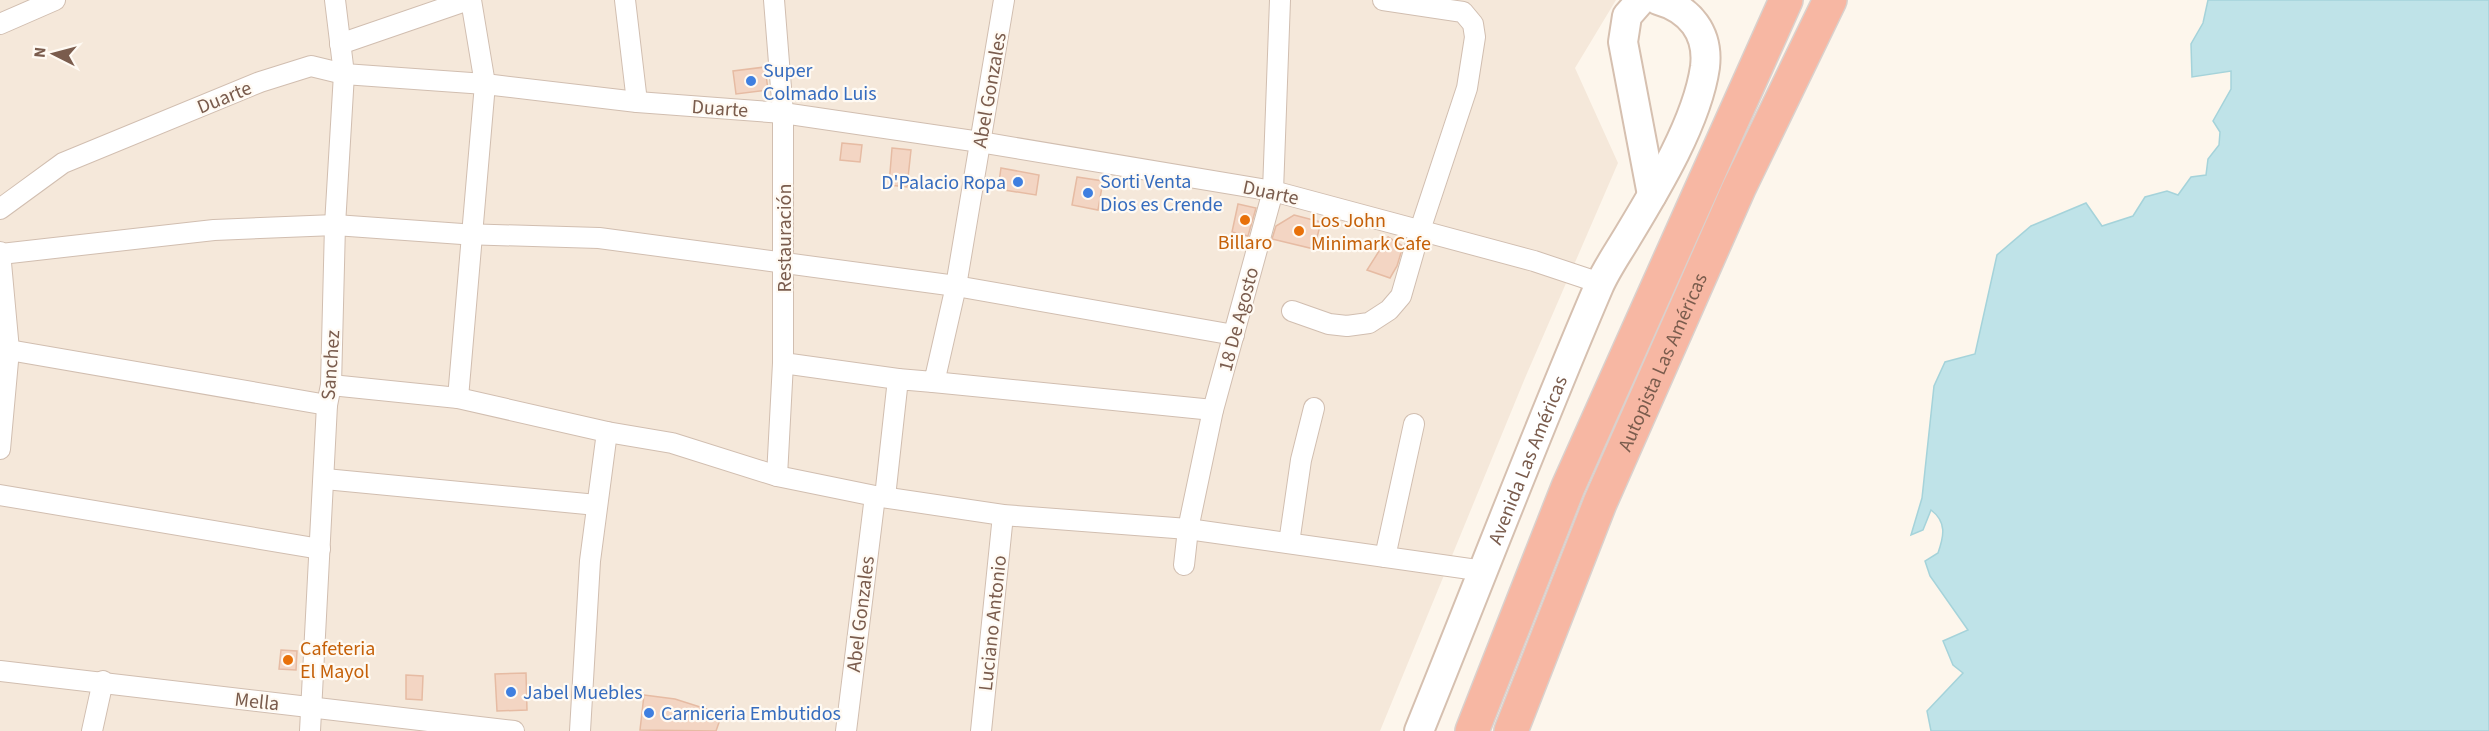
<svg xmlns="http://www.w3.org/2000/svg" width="2489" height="731" font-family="'Source Sans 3',sans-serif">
  <rect width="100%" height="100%" fill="#fdf6ec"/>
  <path fill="#f5e8da" d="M0 0H1616L1575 68 1618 163 1525 378 1380 731H0Z"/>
  <path fill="#bfe3e8" stroke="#a5d3da" stroke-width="1.5" d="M2208 0H2489V731H1931L1927 711 1963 673 1953 665 1943 641 1968 630 1930 576 1925 561 1938 553C1944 536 1947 522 1931 510L1923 530 1911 535 1922 498 1934 386 1945 362 1975 354 1997 255 2031 226 2086 203 2102 226 2133 216 2145 197 2167 191 2178 195 2191 177 2206 175 2208 159 2219 145 2220 132 2213 121 2231 89V71L2192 77 2191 44 2203 23Z"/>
  <g fill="#f3d5c3" stroke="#e6bba3" stroke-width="1.5">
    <path d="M765 67 768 90 736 94 733 71Z"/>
    <path d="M842 143 862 145 860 162 840 160Z"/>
    <path d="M892 148 911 150 907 187 889 185Z"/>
    <path d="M1001 168 1039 175 1036 195 998 189Z"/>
    <path d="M1077 177 1103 181 1098 210 1072 205Z"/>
    <path d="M1238 204 1256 208 1248 236 1232 232Z"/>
    <path d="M1294 215 1321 222 1314 249 1272 239 1276 226Z"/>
    <path d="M1388 237 1403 246 1397 266 1390 278 1367 270Z"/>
    <path d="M281 650 297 651 296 670 279 669Z"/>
    <path d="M526 673 527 710 497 711 495 674Z"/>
    <path d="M406 675 423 676 422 700 406 699Z"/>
    <path d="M644 695 675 699 722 714 716 731 640 730Z"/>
  </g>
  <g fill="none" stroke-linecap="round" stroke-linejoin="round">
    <g stroke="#d1beb0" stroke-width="22">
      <g id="street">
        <path d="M625 0 637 102"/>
        <path d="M774 0 783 113V363L777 476"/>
        <path d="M0 24 55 0"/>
        <path d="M340 44 468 0"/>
        <path d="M0 209 63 163 260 82 311 66 344 74 485 84 637 102 783 113 980 142 1273 191 1534 261 1600 283"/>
        <path d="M0 252 9 350 0 449"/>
        <path d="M1 254 214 230 335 225 462 234 599 238 956 286 1234 335"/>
        <path d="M1292 311 1329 324 1347 326 1369 323 1389 310 1401 296 1420 230 1467 88 1475 37 1473 24 1463 12 1383 0"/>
        <path d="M9 350 327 405"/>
        <path d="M783 363 898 379"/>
        <path d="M933 382 1213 410"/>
        <path d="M331 385 458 398 607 432 672 443 777 476 875 496 1003 515 1188 529 1484 571"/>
        <path d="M458 398 485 84 471 0"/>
        <path d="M325 479 597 505"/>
        <path d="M0 495 320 549"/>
        <path d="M885 497 898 379 933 382 936 374 956 286 1004 0"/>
        <path d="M1289 543 1301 460 1314 408"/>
        <path d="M1385 557 1414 424"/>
        <path d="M1184 565 1188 529 1213 410 1273 191 1280 0"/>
        <path d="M0 671 514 731"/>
        <path d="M92 731 103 681"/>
        <path d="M310 731 327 405 331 385 335 225 344 74 335 0"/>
        <path d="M580 731 590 561 607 432"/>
        <path d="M846 731 875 496"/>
        <path d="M981 731 1003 515"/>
      </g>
    </g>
    <g stroke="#d6c0b0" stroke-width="32">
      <g id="secondary">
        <path d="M1641 0 1627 16 1623 42 1652 195"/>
        <path id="s1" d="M1419 731C1479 583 1536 433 1599 286 1606 270 1617 254 1626 239 1655 191 1697 123 1705 67 1709 33 1690 9 1658 0"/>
      </g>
    </g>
    <g stroke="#dad1cd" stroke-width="36">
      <g id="highway">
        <path d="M1472 731 1568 487 1786 0"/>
        <path id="s2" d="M1511 731 1600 503 1739 188 1830 0"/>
      </g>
    </g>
    <use href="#street" stroke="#fff" stroke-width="20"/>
    <use href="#secondary" stroke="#fff" stroke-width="28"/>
    <use href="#highway" stroke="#f7b7a3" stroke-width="33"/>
  </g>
  <g fill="#3f7fe0" stroke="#fffaf3" stroke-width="2">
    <circle cx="751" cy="81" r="6"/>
    <circle cx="1018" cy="182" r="6"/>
    <circle cx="1088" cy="193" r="6"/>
    <circle cx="511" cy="692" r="6"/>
    <circle cx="649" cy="713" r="6"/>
  </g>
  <g fill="#e8710a" stroke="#fffaf3" stroke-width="2">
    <circle cx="1245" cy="220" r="6"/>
    <circle cx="1299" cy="231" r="6"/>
    <circle cx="288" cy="660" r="6"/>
  </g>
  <g text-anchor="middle" stroke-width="4.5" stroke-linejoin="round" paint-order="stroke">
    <g font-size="20" fill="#366cbe" stroke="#fffaf3" text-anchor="start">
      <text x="763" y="77">Super<tspan x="763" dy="23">Colmado Luis</tspan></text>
      <text x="1100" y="188">Sorti Venta<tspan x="1100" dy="23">Dios es Crende</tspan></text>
      <text x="1006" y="189" text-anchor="end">D'Palacio Ropa</text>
      <text x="523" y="699">Jabel Muebles</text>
      <text x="661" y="720">Carniceria Embutidos</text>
    </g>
    <g font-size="20" fill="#7a5c4d" stroke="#fffaf3">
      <text transform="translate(989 90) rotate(-80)" y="7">Abel Gonzales</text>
      <text transform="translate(224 97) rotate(-22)" y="7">Duarte</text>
      <text transform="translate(720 108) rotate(4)" y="7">Duarte</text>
      <text transform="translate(1271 192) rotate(12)" y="7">Duarte</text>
      <text transform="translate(784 238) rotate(-90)" y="7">Restauración</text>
      <text transform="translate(1238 319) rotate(-75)" y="7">18 De Agosto</text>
      <text dy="7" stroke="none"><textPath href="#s2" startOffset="399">Autopista Las Américas</textPath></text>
      <text transform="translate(330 365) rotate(-86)" y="7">Sanchez</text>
      <text dy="7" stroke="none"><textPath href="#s1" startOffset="292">Avenida Las Américas</textPath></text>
      <text transform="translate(860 614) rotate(-83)" y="7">Abel Gonzales</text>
      <text transform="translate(992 623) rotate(-84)" y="7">Luciano Antonio</text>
      <text transform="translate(257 701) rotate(6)" y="7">Mella</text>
    </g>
    <g font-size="20" fill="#c56008" stroke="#fffaf3" text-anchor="start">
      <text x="1311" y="227">Los John<tspan x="1311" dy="23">Minimark Cafe</tspan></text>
      <text x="1245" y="249" text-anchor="middle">Billaro</text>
      <text x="300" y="655">Cafeteria<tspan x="300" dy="23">El Mayol</tspan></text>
    </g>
  </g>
  <g transform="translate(54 54) rotate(276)" stroke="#fffaf3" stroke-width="4.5" paint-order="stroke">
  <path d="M0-4.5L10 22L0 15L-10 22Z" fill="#7a5c4d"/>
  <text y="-9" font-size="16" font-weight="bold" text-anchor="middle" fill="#7a5c4d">N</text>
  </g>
</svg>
